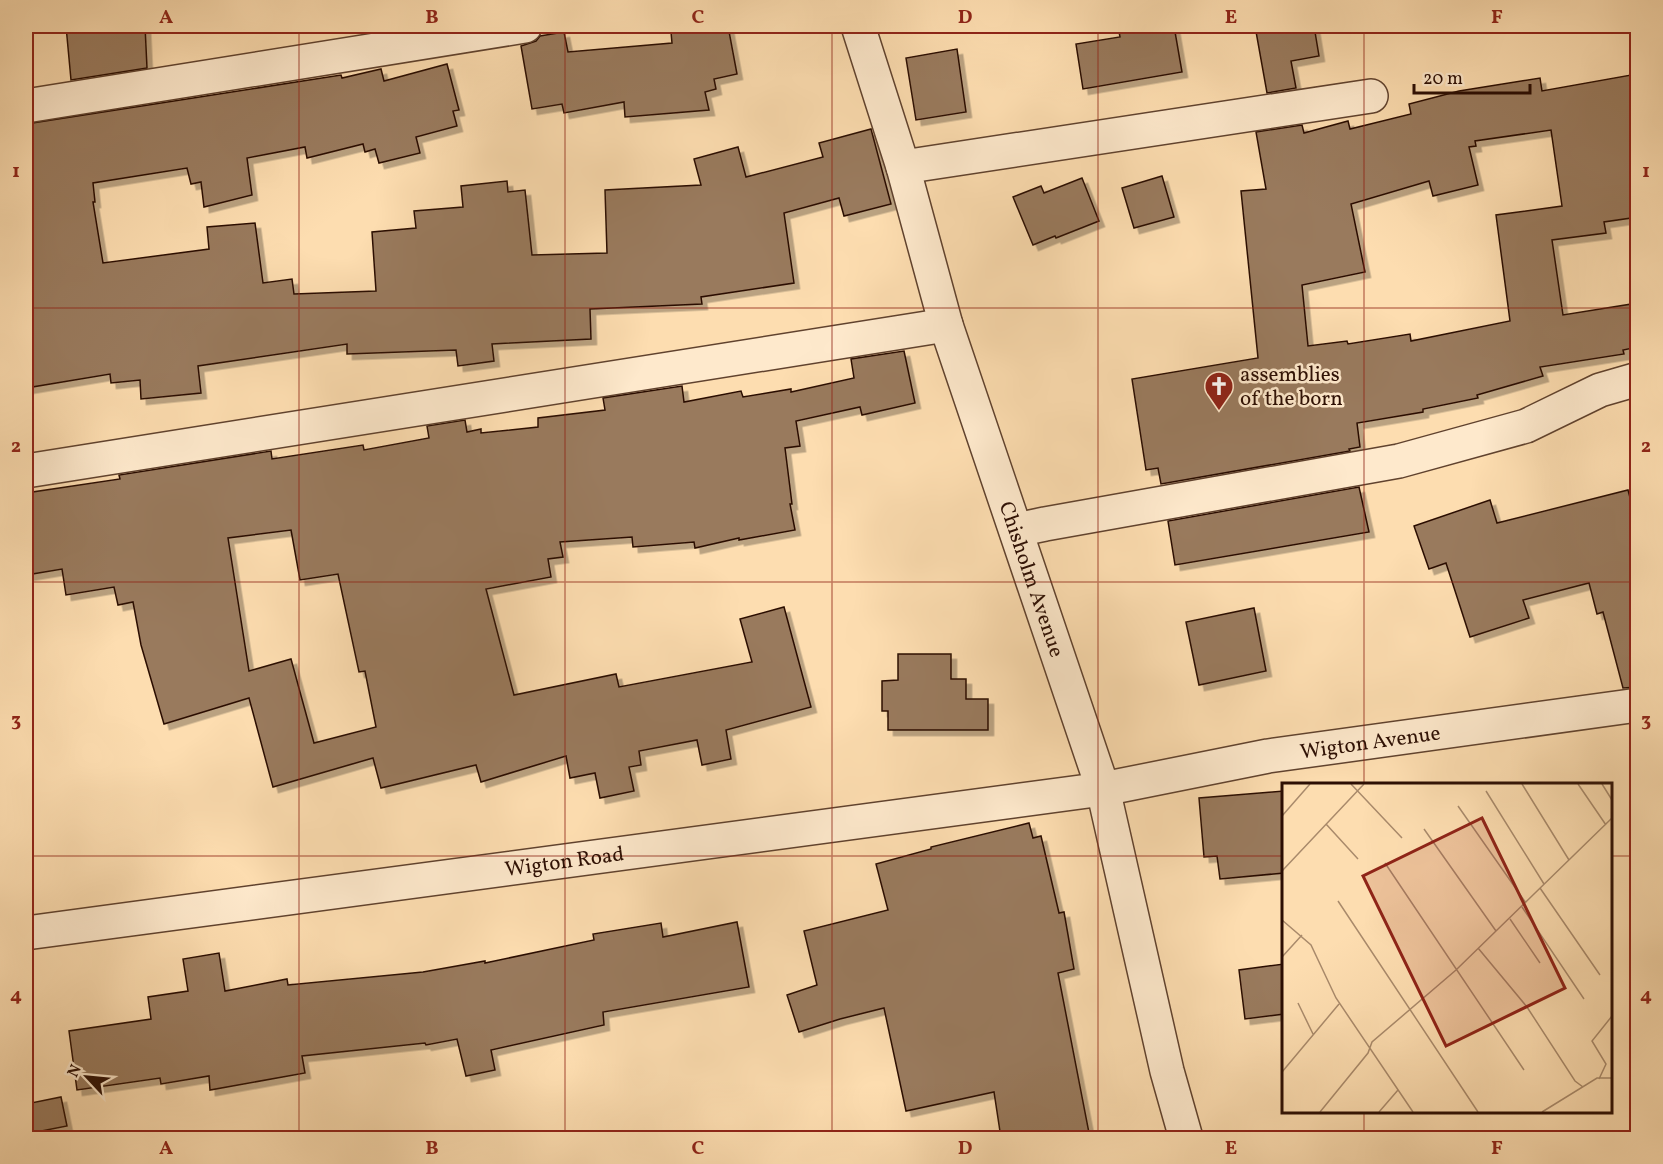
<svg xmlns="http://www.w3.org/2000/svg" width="1663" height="1164" font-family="Vollkorn,serif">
  <defs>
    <filter id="shadow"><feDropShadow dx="5.5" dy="5.5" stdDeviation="0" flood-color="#0004"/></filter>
  </defs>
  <rect width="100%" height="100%" fill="#fdddb0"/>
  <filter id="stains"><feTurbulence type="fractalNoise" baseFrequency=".00333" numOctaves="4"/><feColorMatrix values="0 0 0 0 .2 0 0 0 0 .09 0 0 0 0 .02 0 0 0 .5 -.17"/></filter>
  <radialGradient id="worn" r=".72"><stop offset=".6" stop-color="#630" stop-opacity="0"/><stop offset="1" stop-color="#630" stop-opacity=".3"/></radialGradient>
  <g fill="#997a5d" stroke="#2c0e03" stroke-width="1.5" fill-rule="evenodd" filter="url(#shadow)">
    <path d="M66 26H145L147 68 71 80Z"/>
    <path d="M707 26H728L737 74 714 79 716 89 705 92 709 110 625 117 624 102 564 113 562 104 532 109 521 46 536 41 540 36 564 32 568 52 672 43 671 32Z"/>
    <path d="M1118 26H1174L1182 72 1083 89 1076 44 1120 37Z"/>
    <path d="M1255 26H1314L1319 56 1291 61 1296 88 1267 93Z"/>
    <path d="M957 49 966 112 916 120 906 58Z"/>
    <path d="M447 64 459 110 453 111 457 126 416 137 420 153 379 163 375 149 365 152 363 144 307 158 305 147 247 158 252 195 204 207 201 182 191 184 187 168 93 183 95 202H93L103 263 209 249 207 227 255 223 263 283 292 279 294 294 376 291 372 232 416 228 414 211 463 207 461 186 507 181 508 192 525 190 532 255 607 253 605 190 701 185 694 159 738 147 746 177 823 157 819 143 871 129 891 204 844 216 839 198 784 213 794 283 701 297 702 304 590 309 591 339 492 344 494 361 458 366 456 350 347 354V344L198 366 201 393 141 399 140 380 111 383 110 374 26 388V124L341 75 342 78 381 69 384 81Z"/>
    <path d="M1631 75 1638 113V217L1604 222 1606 233 1552 240 1563 315 1638 303V347L1623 350 1624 354 1540 367 1543 376 1477 395 1478 398 1423 409V412L1357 423 1360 447 1349 449 1350 451 1161 484 1158 468 1146 470 1132 379 1258 358 1241 191 1266 189 1256 132 1302 125 1304 133 1348 121 1350 129 1411 114 1409 104 1459 91 1540 78 1542 91ZM1551 130 1562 206 1496 215 1510 321 1411 341 1410 334 1348 344 1347 341 1308 346 1302 285 1365 272 1351 204 1429 181 1433 196 1478 185 1469 147 1476 146 1475 141Z"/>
    <path d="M1162 176 1174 217 1134 228 1122 188Z"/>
    <path d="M1082 178 1099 221 1056 238 1055 236 1033 245 1013 197 1041 186 1044 193Z"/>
    <path d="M904 351 915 403 862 415 860 407 796 421 800 446 785 448 792 504H790L795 530 739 540V538L695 548 694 542 633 547 632 537 560 542 563 557 548 559 551 577 486 589 514 695 616 674 619 687 752 662 740 619 784 607 811 707 726 730 731 759 702 765 697 740 639 751 641 765 629 767 634 791 600 798 595 773 570 778 566 756 481 782 476 765 381 788 373 758 273 787 249 698 164 724 141 645 133 602 118 605 114 587 66 595 62 569 26 575V493L120 479 119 475 271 451 272 459 363 445 364 450 429 438 427 426 465 420 467 432 481 429V433L538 427V418L605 410 603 398 682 386 684 402 741 391 743 397 791 389V392L854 378 851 359ZM291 530 300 580 338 574 359 672 365 671 376 727 314 743 291 659 249 671 228 538Z"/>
    <path d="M1359 487 1369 532 1175 565 1168 521Z"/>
    <path d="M1628 490 1638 528V687L1623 688 1603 612 1597 614 1589 583 1523 600 1529 618 1470 637 1446 563 1429 569 1414 526 1490 500 1497 523Z"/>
    <path d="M1254 608 1266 671 1199 685 1186 622Z"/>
    <path d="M898 654H951V679H966V699H988V730H888V711H882V681L898 680Z"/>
    <path d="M1284 791V873L1220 879 1217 856 1204 857 1199 798Z"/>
    <path d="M1029 823 1033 838 1041 836 1059 913 1064 912 1074 969 1058 973 1090 1138H1001L994 1092 906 1111 884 1008 840 1019 799 1032 787 995 817 985 804 931 888 910 876 864 931 849V847Z"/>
    <path d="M737 922 749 987 603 1012 604 1025 491 1050 495 1070 466 1076 457 1039 426 1045 425 1043 302 1056 305 1073 210 1090 209 1076 161 1084 160 1078 77 1090 69 1031 151 1019 148 997 188 991 183 959 219 953 225 991 287 979 288 985 423 972 485 961V963L594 940 593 934 661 923 663 937Z"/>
    <path d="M1284 964V1014L1245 1019 1239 970Z"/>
    <path d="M61 1097 67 1126 26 1134V1104Z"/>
  </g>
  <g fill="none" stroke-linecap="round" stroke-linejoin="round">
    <g stroke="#60422e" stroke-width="36">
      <g id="minor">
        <path d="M26 106 525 26"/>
        <path d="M903 167 1371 96"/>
        <path d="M26 471 946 325"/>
        <path d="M1016 530 1045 524 1399 461 1526 426 1600 390 1638 379"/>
        <path id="s1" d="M26 933 1103 789 1268 756 1638 705"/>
      </g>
    </g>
    <g stroke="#60422e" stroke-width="36">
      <g id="tertiary">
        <path id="s2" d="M858 26 903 167 946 325 1103 789 1167 1071 1186 1138"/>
      </g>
    </g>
    <use href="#minor" stroke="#fee9cc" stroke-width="33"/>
    <use href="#tertiary" stroke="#fee9cc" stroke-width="33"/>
  </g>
  <path fill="none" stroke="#8f2418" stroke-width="1.5" stroke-opacity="0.55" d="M299 26V1138M565 26V1138M832 26V1138M1098 26V1138M1364 26V784M26 308H1638M26 582H1638M26 856H1284M1610 856H1638M1364 1112V1138"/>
  <defs>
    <g id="church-pin" transform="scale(1.5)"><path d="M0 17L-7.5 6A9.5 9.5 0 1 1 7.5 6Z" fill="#8f2418" stroke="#fee9cc"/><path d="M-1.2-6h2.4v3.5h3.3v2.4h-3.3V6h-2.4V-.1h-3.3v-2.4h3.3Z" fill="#fff"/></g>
  </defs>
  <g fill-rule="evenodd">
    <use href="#church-pin" x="1219" y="386"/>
  </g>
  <g text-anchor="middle" stroke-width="5" stroke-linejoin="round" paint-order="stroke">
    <g font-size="21" fill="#2c0e03" stroke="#fee9cc" text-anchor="start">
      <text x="1240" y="381">assemblies<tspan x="1240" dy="24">of the born</tspan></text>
    </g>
    <g font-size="21" fill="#2c0e03" stroke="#fee9cc">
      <text dy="7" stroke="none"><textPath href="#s2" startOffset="580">Chisholm Avenue</textPath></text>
      <text dy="7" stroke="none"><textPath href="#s1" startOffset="1358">Wigton Avenue</textPath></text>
      <text dy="7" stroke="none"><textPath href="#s1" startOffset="543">Wigton Road</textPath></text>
    </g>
  </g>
  <g transform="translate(1282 783)">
    <rect width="330" height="330" fill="#fdddb0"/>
    <path fill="none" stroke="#a98a6b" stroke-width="1.5" d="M69 1 120 55M240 1 287 77M296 1 324 42M320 1 330 17M204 8 262 101M176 23 244 120M0 33 28 1M44 41 76 76M142 46 214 148M103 80 242 287M0 88 82 1M258 105 318 192M56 118 196 329M240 124 302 216M228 136 258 180M0 137 29 162 54 215 131 329M196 165 245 224 293 298 301 304M0 174 20 152M16 220 31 251M0 289 57 221M317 296 324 281 310 258 330 233M38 329 86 270 90 259 174 187 330 35M97 329 116 307M260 329 315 295H330"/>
    <path fill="#8f2418" fill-opacity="0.15" stroke="#8f2418" stroke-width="3" d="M200 35 283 205 164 263 81 93Z"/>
    <rect width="330" height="330" fill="none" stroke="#2c0e03" stroke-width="3"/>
  </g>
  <rect width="1663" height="1164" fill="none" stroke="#fdddb0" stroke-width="66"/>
  <g transform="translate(87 1077) rotate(296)" stroke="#fee9cc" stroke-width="4.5" paint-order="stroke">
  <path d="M0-4.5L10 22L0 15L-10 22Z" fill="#2c0e03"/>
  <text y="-9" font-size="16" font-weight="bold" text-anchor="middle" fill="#2c0e03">N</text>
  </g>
  <path d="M1414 84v9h116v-9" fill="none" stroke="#2c0e03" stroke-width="3"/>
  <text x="1423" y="84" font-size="18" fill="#2c0e03" stroke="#fee9cc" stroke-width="4.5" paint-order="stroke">20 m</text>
  <rect x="33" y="33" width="1597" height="1098" fill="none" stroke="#8f2418" stroke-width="2"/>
  <g font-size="20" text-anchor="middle" font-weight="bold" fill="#8f2418">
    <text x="166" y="23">A</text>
    <text x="432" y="23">B</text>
    <text x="698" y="23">C</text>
    <text x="965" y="23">D</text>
    <text x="1231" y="23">E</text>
    <text x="1497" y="23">F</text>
    <text x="16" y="177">1</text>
    <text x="1646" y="177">1</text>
    <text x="16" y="452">2</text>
    <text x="1646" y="452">2</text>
    <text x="16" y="726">3</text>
    <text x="1646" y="726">3</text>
    <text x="16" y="1001">4</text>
    <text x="1646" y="1001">4</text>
    <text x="166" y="1154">A</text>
    <text x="432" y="1154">B</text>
    <text x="698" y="1154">C</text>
    <text x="965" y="1154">D</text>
    <text x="1231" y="1154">E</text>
    <text x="1497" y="1154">F</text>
  </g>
  <rect width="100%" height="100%" filter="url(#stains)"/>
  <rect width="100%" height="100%" fill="url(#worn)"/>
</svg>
